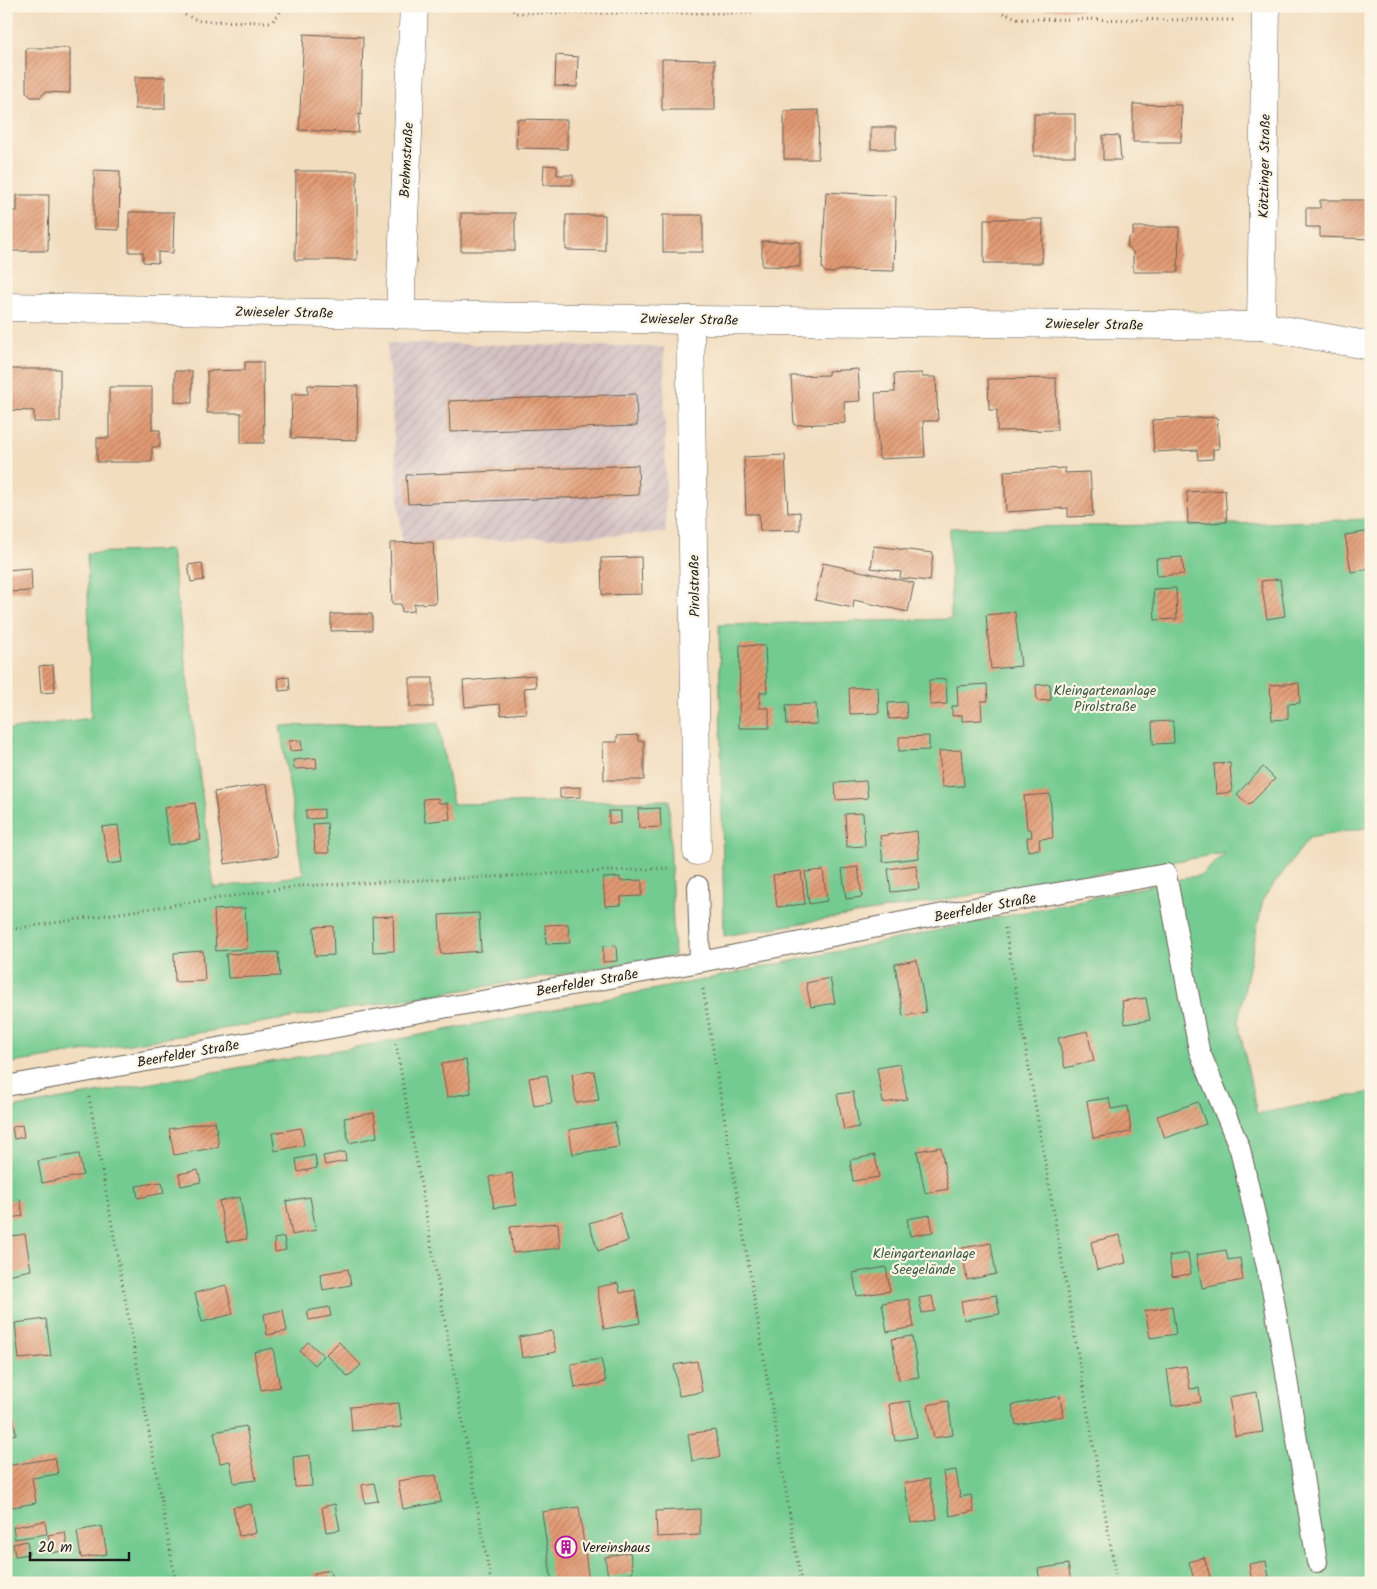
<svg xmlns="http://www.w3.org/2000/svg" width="1377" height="1589" font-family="Kalam,sans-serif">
  <defs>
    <pattern id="industrial-furrows" width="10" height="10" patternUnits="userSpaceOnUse" patternTransform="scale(1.25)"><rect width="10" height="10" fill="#d2bfc1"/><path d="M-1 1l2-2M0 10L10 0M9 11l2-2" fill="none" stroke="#b4a4a5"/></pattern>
    <pattern id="building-hatch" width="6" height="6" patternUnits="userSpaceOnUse" patternTransform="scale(1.25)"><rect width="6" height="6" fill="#e29a73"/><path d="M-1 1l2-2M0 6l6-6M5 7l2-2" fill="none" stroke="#b67d5e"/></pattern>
  </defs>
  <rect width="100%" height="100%" fill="#fcf5e5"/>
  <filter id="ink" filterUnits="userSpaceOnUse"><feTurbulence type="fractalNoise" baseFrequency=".02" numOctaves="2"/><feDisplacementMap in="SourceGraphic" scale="10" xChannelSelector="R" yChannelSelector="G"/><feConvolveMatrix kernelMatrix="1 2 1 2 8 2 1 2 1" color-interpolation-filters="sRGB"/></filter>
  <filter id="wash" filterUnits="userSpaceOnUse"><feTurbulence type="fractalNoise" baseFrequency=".0096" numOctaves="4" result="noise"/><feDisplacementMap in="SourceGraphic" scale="20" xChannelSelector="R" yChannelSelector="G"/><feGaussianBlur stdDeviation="1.12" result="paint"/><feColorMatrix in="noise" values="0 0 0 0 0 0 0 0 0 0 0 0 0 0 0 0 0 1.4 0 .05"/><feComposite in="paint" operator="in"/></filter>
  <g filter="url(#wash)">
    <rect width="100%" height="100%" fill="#f2ddbf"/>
    <path fill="url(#industrial-furrows)" d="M387 343 664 347 666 533 402 543Z"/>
    <g fill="#73cb91" stroke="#487456">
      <path d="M1371 519V827L1309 838 1263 899 1238 1021 1257 1114 1371 1092V1583H6V1109L395 1040 702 980 1201 875 1225 853 724 936 719 625 951 619 950 528 1236 524Z"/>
      <path d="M171 550 214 888 303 875 280 726 438 723 453 804 669 800 674 956 6 1064V730L91 718 87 553Z"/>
    </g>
    <g id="blocks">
      <g fill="url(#building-hatch)">
        <path d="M1035 6H1083V10L1035 9Z"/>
        <path d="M304 34 363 37 361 115 359 114 358 133 299 130Z"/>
        <path d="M26 48H70V93L45 92 40 97H31L26 92Z"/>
        <path d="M556 55 578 57 577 87 555 86Z"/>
        <path d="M662 59 715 60V110H662Z"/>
        <rect x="135" y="77" width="30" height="32"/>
        <path d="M1133 104 1182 105 1181 142H1133Z"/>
        <path d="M819 110 818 159H784V111Z"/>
        <rect x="1034" y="114" width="41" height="42"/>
        <path d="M517 119 567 120V149L516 148Z"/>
        <rect x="871" y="127" width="25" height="22"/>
        <path d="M1103 135 1119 136 1121 160H1103Z"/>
        <path d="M544 165 557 166V175H573V185H543Z"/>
        <path d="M94 170 120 171 119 230 94 229Z"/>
        <path d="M296 171H357V260H295Z"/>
        <path d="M826 192 896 196 894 271 840 270 834 273 825 272 822 268Z"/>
        <path d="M17 195H49L48 251H6V211H17Z"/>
        <path d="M1320 200H1371V239L1320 237V227H1306V208H1320Z"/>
        <path d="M129 212H174L173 253 158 252V263L143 262V252H129Z"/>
        <rect x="461" y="213" width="54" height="38"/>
        <path d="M566 215H605V251L566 250Z"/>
        <rect x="663" y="215" width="40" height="37"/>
        <path d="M984 219H1043L1042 263H984Z"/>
        <path d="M1133 227H1179L1178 272H1133V252L1127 247 1128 239 1133 234Z"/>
        <path d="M762 241 800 242V267L762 266Z"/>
        <path d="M245 362H263L264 443H241V413H207V371L245 370Z"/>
        <path d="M6 369H60V422H34V411L6 410Z"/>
        <path d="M858 369 860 401 844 402 845 423 794 425 791 376 828 375V371Z"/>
        <path d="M175 371H192V403L175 402Z"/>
        <path d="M922 373V377H936L938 421H923L925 457 879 459 875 393 895 392 894 374Z"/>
        <path d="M1056 378 1057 430 997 431V410H989L988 379Z"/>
        <path d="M308 385 358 386 357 440 291 438 292 394H308Z"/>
        <path d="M109 387H152V430H160V447H152V462H97V438H109Z"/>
        <path d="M636 394 637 426 450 432 449 401Z"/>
        <path d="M1217 417 1219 449H1213V459L1198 460 1197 450 1154 452 1152 420Z"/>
        <path d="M785 455 788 513 800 512V530L760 531 759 514H746L744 457Z"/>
        <path d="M638 465 639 495 408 504 406 475Z"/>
        <path d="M1065 468V473L1090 472 1093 516 1068 517V508L1006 512 1004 471Z"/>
        <path d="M1225 490 1227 522 1188 524 1187 492Z"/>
        <path d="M1371 531V569L1351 572 1345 535Z"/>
        <path d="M433 542 436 603 414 604V611L402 612 401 604H392L390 543Z"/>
        <path d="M874 546 933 553 930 581 900 578 901 572 871 568Z"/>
        <path d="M641 557 642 594 602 595 601 558Z"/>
        <path d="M1182 557 1184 574 1157 576 1156 559Z"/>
        <path d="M202 563 204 580 191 582 188 565Z"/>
        <path d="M823 563 914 583 908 612 854 600 853 608 815 600Z"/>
        <path d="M31 568 32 591 6 592V570Z"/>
        <path d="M1280 579 1285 616 1267 619 1261 581Z"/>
        <path d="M1176 588 1177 619 1155 620 1153 589Z"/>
        <path d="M1015 612 1021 666 991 669 986 615Z"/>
        <path d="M331 614H372V630L331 631Z"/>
        <path d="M740 645 765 646 767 692H760L759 708H769V728H739Z"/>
        <path d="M53 665 55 692 41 693 39 666Z"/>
        <path d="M535 675 536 687 524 688 526 713 501 715 500 704 465 707 463 681Z"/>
        <path d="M289 677 290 690 279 691 278 678Z"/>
        <rect x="410" y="678" width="23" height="29"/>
        <path d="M946 679 947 704 930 705 929 680Z"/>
        <path d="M1299 683 1300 703 1288 704V719L1272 720 1270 685Z"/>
        <path d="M987 684 988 701H981L982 720 962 721V715L952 716V706H958L957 686Z"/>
        <path d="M1050 684 1051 700 1037 701 1036 685Z"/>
        <path d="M878 687 879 713 850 714 849 688Z"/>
        <path d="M906 702 907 718 889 719 888 703Z"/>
        <path d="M816 704 817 724 787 725 786 705Z"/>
        <path d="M1173 721 1174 743 1153 744 1152 722Z"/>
        <path d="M638 735V741H644V780H604L603 742H617V736Z"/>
        <path d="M929 736V750L899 751V737Z"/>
        <path d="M301 740 302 750 290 751 289 741Z"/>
        <path d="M961 750 964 786 942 787 939 751Z"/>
        <path d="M316 758 317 768 294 769 293 760Z"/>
        <path d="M1230 763 1232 792 1216 794 1214 764Z"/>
        <path d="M1263 767 1275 779 1249 805 1237 794Z"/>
        <path d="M866 781 868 798 836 800 835 783Z"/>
        <path d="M267 784 278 856 225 864 214 792Z"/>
        <path d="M580 787V797L560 798V788Z"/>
        <path d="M1050 794 1053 838 1039 839 1040 849 1028 851 1027 837H1032L1031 829H1027L1024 796Z"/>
        <path d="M438 798 439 803H448L450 819 425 822 423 799Z"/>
        <path d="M195 803 201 840 169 845 164 808Z"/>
        <path d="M660 808 661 827 639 828 638 809Z"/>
        <path d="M324 809V818L306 819V810Z"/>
        <rect x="609" y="811" width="12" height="12"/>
        <path d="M863 813 865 846 847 847 845 814Z"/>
        <path d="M327 823 329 853H315L313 824Z"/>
        <path d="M118 825 123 862 108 864 102 827Z"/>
        <path d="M917 831 919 858 883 862 880 836Z"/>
        <path d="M916 865 919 889 891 892 888 869Z"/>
        <path d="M858 867 862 897 846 899 842 869Z"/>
        <path d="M823 870 827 901 809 904 805 872Z"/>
        <path d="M801 871 805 904 777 907 773 875Z"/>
        <path d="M620 877V881L642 880V896L621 897V905L605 906 603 878Z"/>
        <path d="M245 908 247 949 216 951 214 910Z"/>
        <path d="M479 913 481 951 441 954 439 915Z"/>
        <path d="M393 916 394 951 373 952 372 917Z"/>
        <path d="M568 924 570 943 546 944 545 925Z"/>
        <path d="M333 926 334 955 315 956 314 927Z"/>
        <path d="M616 945 617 961 603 962V946Z"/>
        <path d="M203 951 205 981 175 982 174 953Z"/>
        <path d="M278 952 280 976 228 978 226 954Z"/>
        <path d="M917 960 926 1012 903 1016 895 964Z"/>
        <path d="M830 978 835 1003 811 1007 806 983Z"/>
        <path d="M1146 998 1150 1020 1125 1024 1122 1001Z"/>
        <path d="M1087 1031 1094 1061 1065 1068 1058 1038Z"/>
        <path d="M466 1060 471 1093 447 1097 441 1064Z"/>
        <path d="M900 1064 907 1099 883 1103 877 1068Z"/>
        <path d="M594 1071 599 1100 576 1103 572 1074Z"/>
        <path d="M547 1075 552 1103 534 1106 529 1078Z"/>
        <path d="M853 1092 859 1127 844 1130 837 1094Z"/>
        <path d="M1109 1098 1111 1109 1128 1106 1131 1132 1093 1138 1087 1101Z"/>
        <path d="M1198 1102 1206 1124 1165 1138 1157 1116Z"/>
        <path d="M374 1113 377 1137 349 1143 344 1118Z"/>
        <path d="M215 1121 219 1147 174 1155 169 1129Z"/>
        <path d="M615 1122 619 1147 573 1154 569 1130Z"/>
        <path d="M22 1125 24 1137 14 1139 12 1127Z"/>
        <path d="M301 1128 304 1145 275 1151 272 1133Z"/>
        <path d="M941 1147 948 1189 925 1193 917 1151Z"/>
        <path d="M345 1152 346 1161 325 1165 323 1156Z"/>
        <path d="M79 1154 83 1175 42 1183 38 1161Z"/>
        <path d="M315 1155 317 1168 298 1172 296 1159Z"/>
        <path d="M875 1155 879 1177 853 1181 850 1160Z"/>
        <path d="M198 1170 201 1182 181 1186 179 1174Z"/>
        <path d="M512 1173 517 1205 494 1208 489 1177Z"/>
        <path d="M162 1182 164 1193 138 1198 136 1186Z"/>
        <path d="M240 1197 247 1239 227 1242 219 1201Z"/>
        <path d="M310 1197 316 1230 292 1235 286 1201Z"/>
        <path d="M20 1199 23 1216 9 1218 6 1201Z"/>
        <path d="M620 1213 628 1241 598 1251 589 1223Z"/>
        <path d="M930 1215 933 1232 910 1236 907 1219Z"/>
        <path d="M558 1223 560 1248 513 1253 510 1227Z"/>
        <path d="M25 1234 31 1270 7 1275 6 1237Z"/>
        <path d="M1120 1235 1126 1263 1097 1270 1091 1242Z"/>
        <path d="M284 1237 286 1250 275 1252 274 1239Z"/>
        <path d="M991 1243 996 1274 967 1280 962 1248Z"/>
        <path d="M1226 1250 1228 1260 1240 1258 1243 1280 1202 1288 1196 1255Z"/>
        <path d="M1188 1253 1191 1274 1172 1277 1169 1256Z"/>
        <path d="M886 1267 890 1291 857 1296 853 1273Z"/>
        <path d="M348 1269 351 1285 323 1290 320 1274Z"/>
        <path d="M618 1283 620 1293 635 1290 640 1323 604 1329 597 1287Z"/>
        <path d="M226 1285 233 1314 202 1322 195 1293Z"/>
        <path d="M996 1295 1000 1314 964 1320 961 1301Z"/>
        <path d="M932 1296 935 1311 922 1313 919 1298Z"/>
        <path d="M909 1299 914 1327 887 1332 882 1303Z"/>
        <path d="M1172 1306 1176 1334 1150 1338 1145 1311Z"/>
        <path d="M329 1307 331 1316 309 1320 307 1311Z"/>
        <path d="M283 1310 287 1331 267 1335 264 1314Z"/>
        <path d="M46 1319 51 1356 19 1359 15 1323Z"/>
        <path d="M552 1331 556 1352 522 1358 519 1337Z"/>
        <path d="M912 1336 919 1377 899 1380 892 1339Z"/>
        <path d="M308 1342 324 1356 315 1365 300 1351Z"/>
        <path d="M339 1342 361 1365 348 1377 326 1354Z"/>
        <path d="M273 1348 280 1387 261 1390 254 1352Z"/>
        <path d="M601 1359 606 1382 575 1388 571 1364Z"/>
        <path d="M697 1361 702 1392 679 1396 674 1365Z"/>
        <path d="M1186 1366 1190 1389 1199 1388 1201 1402 1172 1406 1167 1369Z"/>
        <path d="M1257 1392 1263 1432 1235 1436 1229 1397Z"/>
        <path d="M1060 1396 1063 1416 1016 1425 1012 1405Z"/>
        <path d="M910 1401 917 1437 895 1441 889 1404Z"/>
        <path d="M948 1401 953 1435 934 1438 928 1405Z"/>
        <path d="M399 1403 402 1427 352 1431 350 1407Z"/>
        <path d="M11 1405 16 1434 6 1436V1406Z"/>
        <path d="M246 1426 256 1480 234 1483 230 1461 220 1463 214 1432Z"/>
        <path d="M715 1430 720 1457 692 1461 688 1434Z"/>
        <path d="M310 1455 312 1486 295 1487 293 1457Z"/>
        <path d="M55 1458 58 1474 32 1478 36 1503 6 1508V1466Z"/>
        <path d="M956 1470 960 1497 971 1495 974 1511 950 1516 943 1472Z"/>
        <path d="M436 1475 441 1502 403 1509 398 1481Z"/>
        <path d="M929 1479 937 1519 911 1523 904 1483Z"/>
        <path d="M374 1483 378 1501 365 1503 362 1485Z"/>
        <path d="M251 1504 256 1533 239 1536 233 1507Z"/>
        <path d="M335 1504 340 1530 326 1532 322 1507Z"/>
        <path d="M579 1507 589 1582 552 1583 542 1512Z"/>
        <path d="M700 1509V1535L657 1537 656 1511Z"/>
        <path d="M45 1521 47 1534 15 1539 13 1527Z"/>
        <path d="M102 1526 107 1554 81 1558 77 1531Z"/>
        <path d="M65 1532 68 1550 51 1553 48 1535Z"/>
        <path d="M27 1541 29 1554 15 1556 13 1544Z"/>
        <path d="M630 1552 633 1573 608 1577 605 1557Z"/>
        <path d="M1204 1557 1212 1583H1195L1189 1562Z"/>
        <path d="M1266 1561 1270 1583H1252L1249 1564Z"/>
        <path d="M1068 1564 1071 1582 1040 1583 1038 1569Z"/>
        <path d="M330 1570 332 1583H315L314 1573Z"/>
      </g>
    </g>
  </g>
  <g filter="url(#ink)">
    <use href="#blocks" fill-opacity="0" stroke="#676055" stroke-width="1"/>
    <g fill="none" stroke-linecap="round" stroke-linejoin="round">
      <g stroke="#676055" stroke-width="22">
        <g id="service">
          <path d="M698 886 700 962"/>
          <path d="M6 1086 700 962 999 903 1166 874 1199 1050 1240 1149 1273 1294 1317 1562"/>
        </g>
      </g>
      <g stroke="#676055" stroke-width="29">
        <g id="minor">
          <path d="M6 307 690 320 1261 326 1371 346"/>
          <path d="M401 314V283L414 6"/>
          <path d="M690 320 697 851"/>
          <path d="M1261 326 1266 6"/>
        </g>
      </g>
      <g stroke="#676055" stroke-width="3" stroke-dasharray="1 4" stroke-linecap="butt">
        <path d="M511 6 514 13H752"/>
        <path d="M1003 13 1020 19 1234 20"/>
        <path d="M185 15 200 21 272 22 285 6"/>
        <path d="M1005 928 1117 1583"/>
        <path d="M6 930 300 886 672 868"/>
        <path d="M703 989 801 1583"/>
        <path d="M396 1044 491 1583"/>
        <path d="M89 1097 176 1583"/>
      </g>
      <use href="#service" stroke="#fff" stroke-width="20"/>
      <use href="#minor" stroke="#fff" stroke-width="28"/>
    </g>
  </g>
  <defs>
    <g id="building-ring" transform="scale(1.125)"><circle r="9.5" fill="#fcf5e5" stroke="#b5179e" stroke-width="1.5"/><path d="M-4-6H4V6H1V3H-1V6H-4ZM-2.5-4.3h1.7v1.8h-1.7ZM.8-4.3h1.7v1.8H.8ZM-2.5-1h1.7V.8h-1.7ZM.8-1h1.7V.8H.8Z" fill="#b5179e"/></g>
  </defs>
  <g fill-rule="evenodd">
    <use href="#building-ring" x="566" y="1547"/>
  </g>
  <g text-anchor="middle" stroke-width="4.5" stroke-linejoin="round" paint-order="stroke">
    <g font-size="14" fill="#1c1c1c" stroke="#fcf5e5">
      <text transform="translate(406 160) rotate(-87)" y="5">Brehmstraße</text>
      <text transform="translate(1264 166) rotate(-89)" y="5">Kötztinger Straße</text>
      <text transform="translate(284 312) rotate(1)" y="5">Zwieseler Straße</text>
      <text transform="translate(689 319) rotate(1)" y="5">Zwieseler Straße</text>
      <text transform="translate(1094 324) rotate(1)" y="5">Zwieseler Straße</text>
      <text transform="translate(694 586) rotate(-91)" y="5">Pirolstraße</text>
      <text transform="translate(985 907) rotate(-11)" y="5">Beerfelder Straße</text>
      <text transform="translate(587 982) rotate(-10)" y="5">Beerfelder Straße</text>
      <text transform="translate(188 1053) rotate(-10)" y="5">Beerfelder Straße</text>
    </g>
    <g font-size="14" fill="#3a5945" stroke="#fcf5e5">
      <text x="1105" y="695">Kleingartenanlage<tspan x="1105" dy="16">Pirolstraße</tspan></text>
      <text x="924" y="1258">Kleingartenanlage<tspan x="924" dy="16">Seegelände</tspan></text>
    </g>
    <g font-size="14" fill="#1c1c1c" stroke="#fcf5e5" text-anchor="start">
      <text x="582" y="1552">Vereinshaus</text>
    </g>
  </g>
  <rect width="1377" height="1589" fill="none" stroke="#fcf5e5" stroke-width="25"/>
  <path d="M30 1552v8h99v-8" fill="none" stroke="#1c1c1c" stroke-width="2.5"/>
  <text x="38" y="1552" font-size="15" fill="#1c1c1c" stroke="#fcf5e5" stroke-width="4" paint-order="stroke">20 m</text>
</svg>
